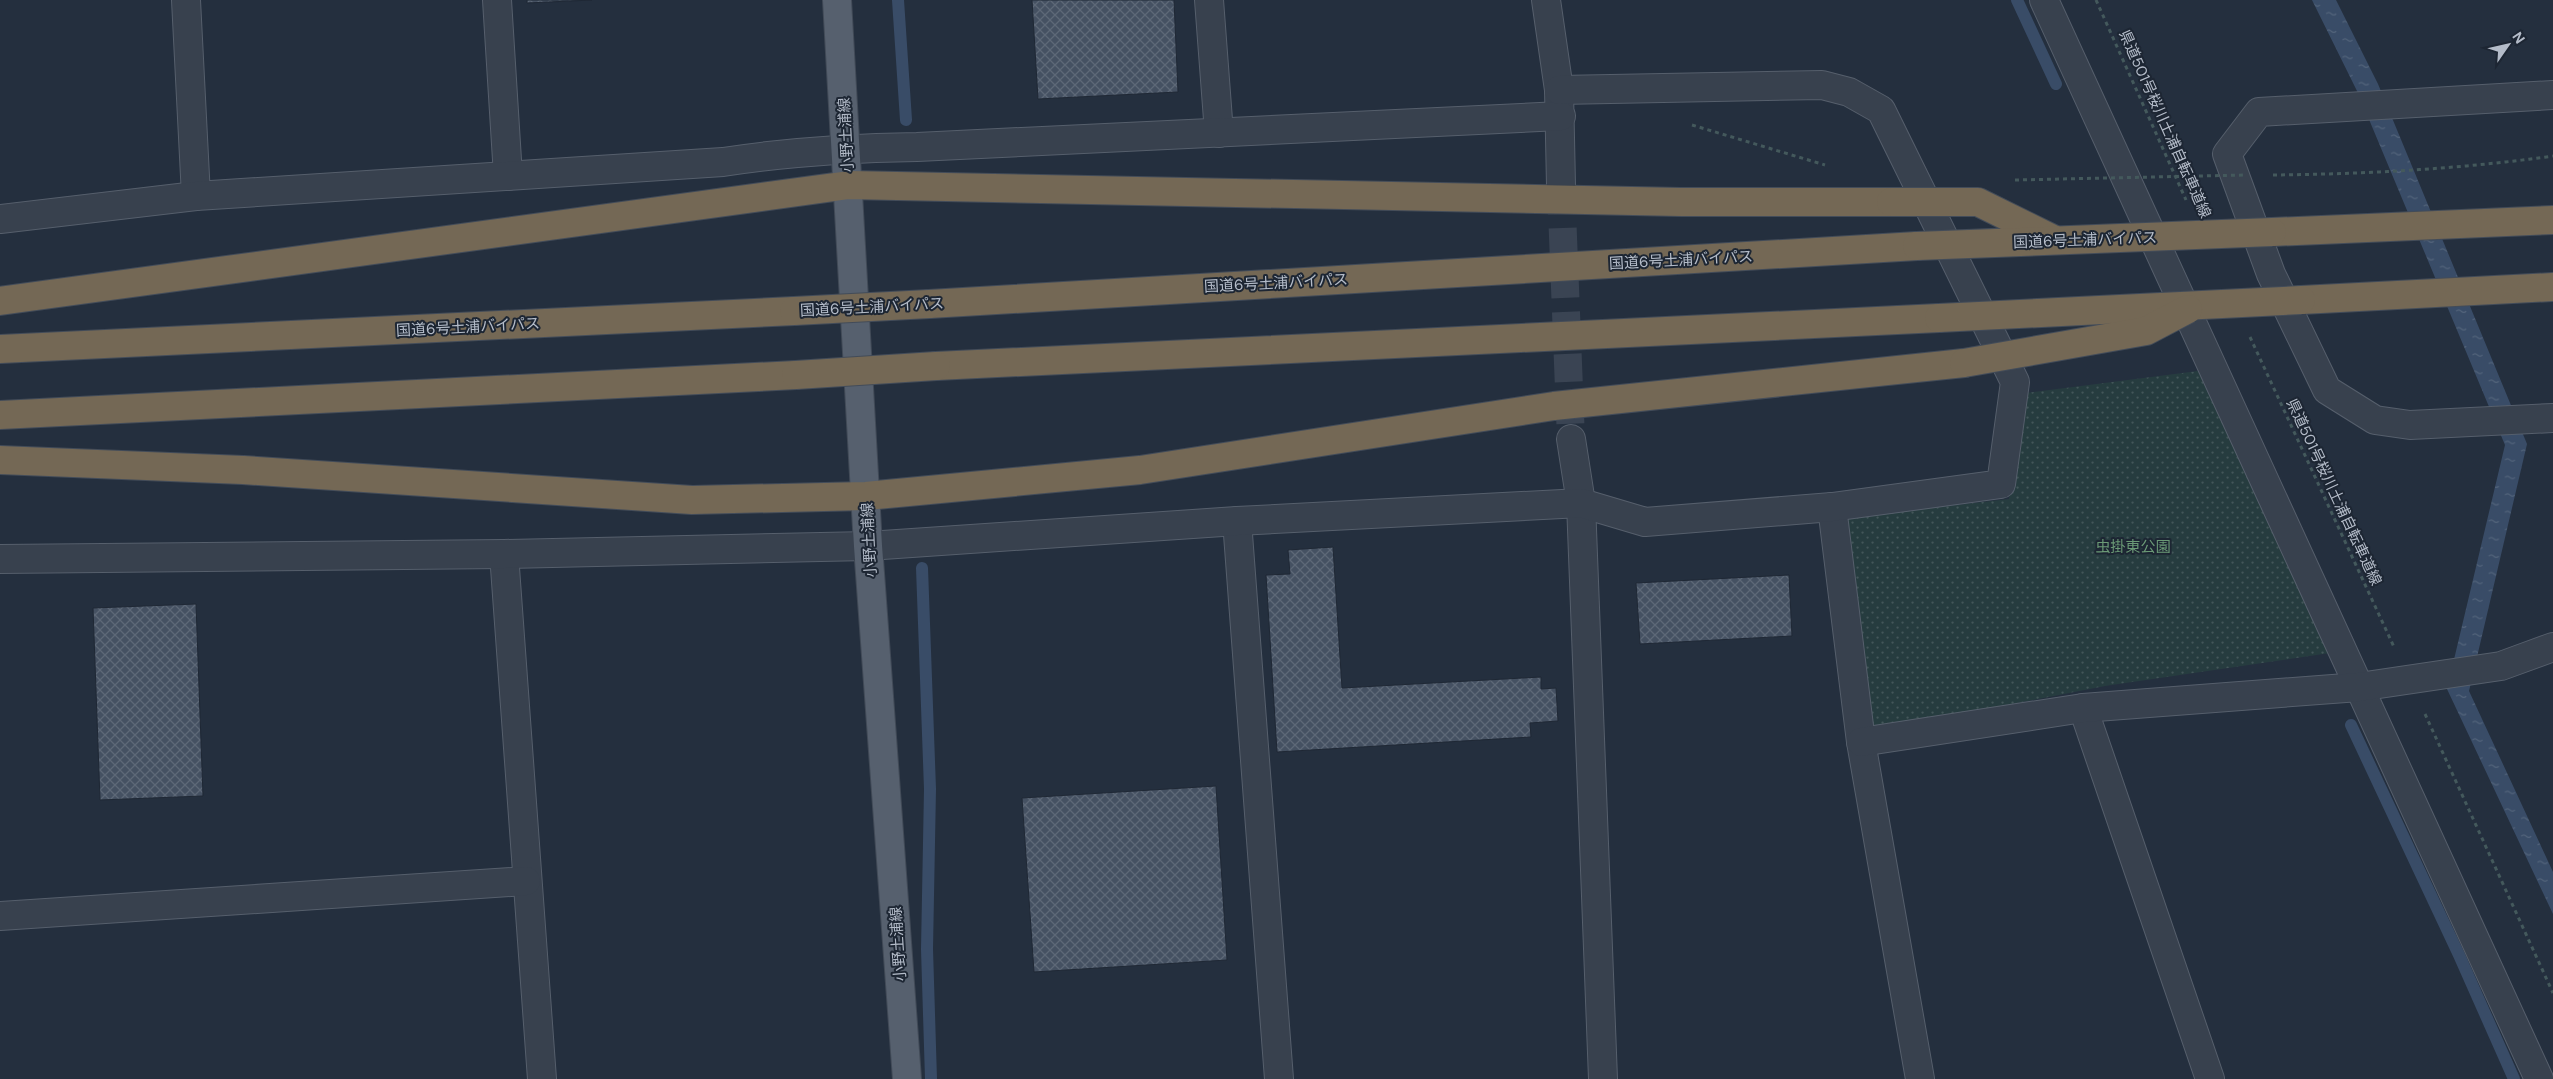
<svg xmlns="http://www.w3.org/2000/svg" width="2553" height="1079" font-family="'DM Sans','Noto Sans JP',sans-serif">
  <defs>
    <pattern id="park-dots" width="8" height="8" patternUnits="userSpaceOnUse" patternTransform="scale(1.25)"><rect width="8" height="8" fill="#263c3f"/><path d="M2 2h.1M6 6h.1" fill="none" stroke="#435659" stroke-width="1.8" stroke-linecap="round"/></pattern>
    <pattern id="water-ripples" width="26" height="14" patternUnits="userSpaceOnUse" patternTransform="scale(1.25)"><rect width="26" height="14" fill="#394c67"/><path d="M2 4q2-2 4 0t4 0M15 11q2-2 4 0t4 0" fill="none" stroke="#53647b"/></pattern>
    <pattern id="building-cross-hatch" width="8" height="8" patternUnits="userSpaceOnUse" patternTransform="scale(1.25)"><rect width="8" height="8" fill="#455162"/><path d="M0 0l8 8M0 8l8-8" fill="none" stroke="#5d6877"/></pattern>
  </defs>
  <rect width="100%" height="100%" fill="#242f3e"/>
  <path fill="url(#park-dots)" d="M2198 371 2330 653 2105 686 1869 732 1844 518 2009 499 2026 393Z"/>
  <path fill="url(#water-ripples)" d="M2312 0H2336L2378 84 2527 444 2469 691 2553 872V914L2447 689 2505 445 2358 93Z"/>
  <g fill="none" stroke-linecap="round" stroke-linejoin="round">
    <g stroke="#394c67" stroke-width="12">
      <path d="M898 0 906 120"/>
      <path d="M2017 0 2056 84"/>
      <path d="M922 568 930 789 927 949 931 1079"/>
      <path d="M2351 725 2459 955 2514 1079"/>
    </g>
  </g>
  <g fill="url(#building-cross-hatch)" stroke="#1f2835">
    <path d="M527 0H592L527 3Z"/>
    <path d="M1032 0H1174L1178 92 1038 99Z"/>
    <path d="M1333 547 1342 688 1541 677V689L1556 688 1558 721 1530 723 1531 737 1277 752 1266 575 1290 574 1288 550Z"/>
    <path d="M1789 575 1792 636 1640 644 1636 583Z"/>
    <path d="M196 604 203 796 100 800 93 608Z"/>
    <path d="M1216 786 1227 960 1034 972 1022 798Z"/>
  </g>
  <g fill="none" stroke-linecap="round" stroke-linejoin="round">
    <path stroke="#3a4453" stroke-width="28" stroke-dasharray="28 14" stroke-linecap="butt" d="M1561 186 1571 439"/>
    <g stroke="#565f6c" stroke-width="30">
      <g id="minor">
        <path d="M186 0 196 196"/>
        <path d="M497 0 508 176"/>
        <path d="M1209 0 1219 133"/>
        <path d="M1546 0 1559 90 1561 186"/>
        <path d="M2044 0 2539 1079"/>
        <path d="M2553 95 2259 112 2227 154 2271 274 2327 390 2375 420 2410 425 2553 418"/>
        <path d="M0 219 196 196 723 162C788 152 851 148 917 147L1561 116"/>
        <path d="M1571 439 1581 503 1603 1079"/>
        <path d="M1832 507 1861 742 1920 1079"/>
        <path d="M1237 521 1279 1079"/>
        <path d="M504 554 542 1079"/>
        <path d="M0 559 504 554 868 546 1237 521 1581 503 1645 522 1832 507 2001 484 2015 382 1881 110 1849 92 1822 85 1559 90"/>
        <path d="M2083 708 2210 1079"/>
        <path d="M1861 742 2083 708 2359 687 2501 666 2553 647"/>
        <path d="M0 916 526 881"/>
      </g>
    </g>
    <g stroke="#414a57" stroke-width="30">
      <path id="major" d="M837 0 868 546 907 1079"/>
    </g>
    <g stroke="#434c59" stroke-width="30">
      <g id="highway">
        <path d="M2272 232 2553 220"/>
        <path d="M2301 300 2553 287"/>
        <path d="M0 301 849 185 1681 202H1891"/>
        <path d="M929 304 1917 246"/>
        <path d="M0 349 794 311"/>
        <path d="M936 366 1939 318"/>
        <path d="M0 415 796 375"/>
        <path d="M0 460 243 470 692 500 866 496 1140 470 1554 406 1964 363"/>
      </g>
    </g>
    <g stroke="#44595c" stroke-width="3" stroke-dasharray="4 4" stroke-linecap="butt">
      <path d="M2096 0 2186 200"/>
      <path d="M1692 125 1825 165"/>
      <path d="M2273 175C2367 174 2460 169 2553 156"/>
      <path d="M2250 337 2394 647"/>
      <path d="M2425 714 2553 993"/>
    </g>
    <use href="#minor" stroke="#38414e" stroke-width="28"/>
    <use href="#major" stroke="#56606e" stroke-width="28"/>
    <use href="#highway" stroke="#746855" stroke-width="28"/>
    <g stroke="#434c59" stroke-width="30" stroke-linecap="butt">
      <g id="highway-bridge">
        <path d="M1891 202H1978L2053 239"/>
        <path d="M1917 246 2272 232"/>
        <path d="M794 311 929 304"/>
        <path d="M1939 318 2301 300"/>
        <path d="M1964 363 2146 331 2188 309"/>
        <path d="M796 375 936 366"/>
      </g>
    </g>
    <path stroke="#44595c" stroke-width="3" stroke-dasharray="4 4" stroke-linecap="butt" d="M2015 180 2245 175"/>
    <use href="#highway-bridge" stroke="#746855" stroke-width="28"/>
  </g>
  <g text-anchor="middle" stroke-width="4" stroke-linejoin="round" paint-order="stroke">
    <g font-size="15" fill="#b4bcc9" stroke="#1d2633">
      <text transform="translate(2165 124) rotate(66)" y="5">県道501号桜川土浦自転車道線</text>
      <text transform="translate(846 135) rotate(-93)" y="5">小野土浦線</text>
      <text transform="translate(2085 240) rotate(-2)" y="5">国道6号土浦バイパス</text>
      <text transform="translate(1681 260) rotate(-3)" y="5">国道6号土浦バイパス</text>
      <text transform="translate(1276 283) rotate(-3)" y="5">国道6号土浦バイパス</text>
      <text transform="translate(872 307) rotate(-3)" y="5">国道6号土浦バイパス</text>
      <text transform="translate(468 327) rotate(-3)" y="5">国道6号土浦バイパス</text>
      <text transform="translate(2334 492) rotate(65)" y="5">県道501号桜川土浦自転車道線</text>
      <text transform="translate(869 540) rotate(-93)" y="5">小野土浦線</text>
      <text transform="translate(898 944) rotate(-94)" y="5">小野土浦線</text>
    </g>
    <g font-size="15" fill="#6b9a76" stroke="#1d2633">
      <text x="2133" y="552">虫掛東公園</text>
    </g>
  </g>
  <g transform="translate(2508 45) rotate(56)" stroke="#1d2633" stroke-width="4" paint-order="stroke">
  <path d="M0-4L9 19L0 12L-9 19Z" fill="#b4bcc9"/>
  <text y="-8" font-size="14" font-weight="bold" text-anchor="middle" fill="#b4bcc9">N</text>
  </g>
</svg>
